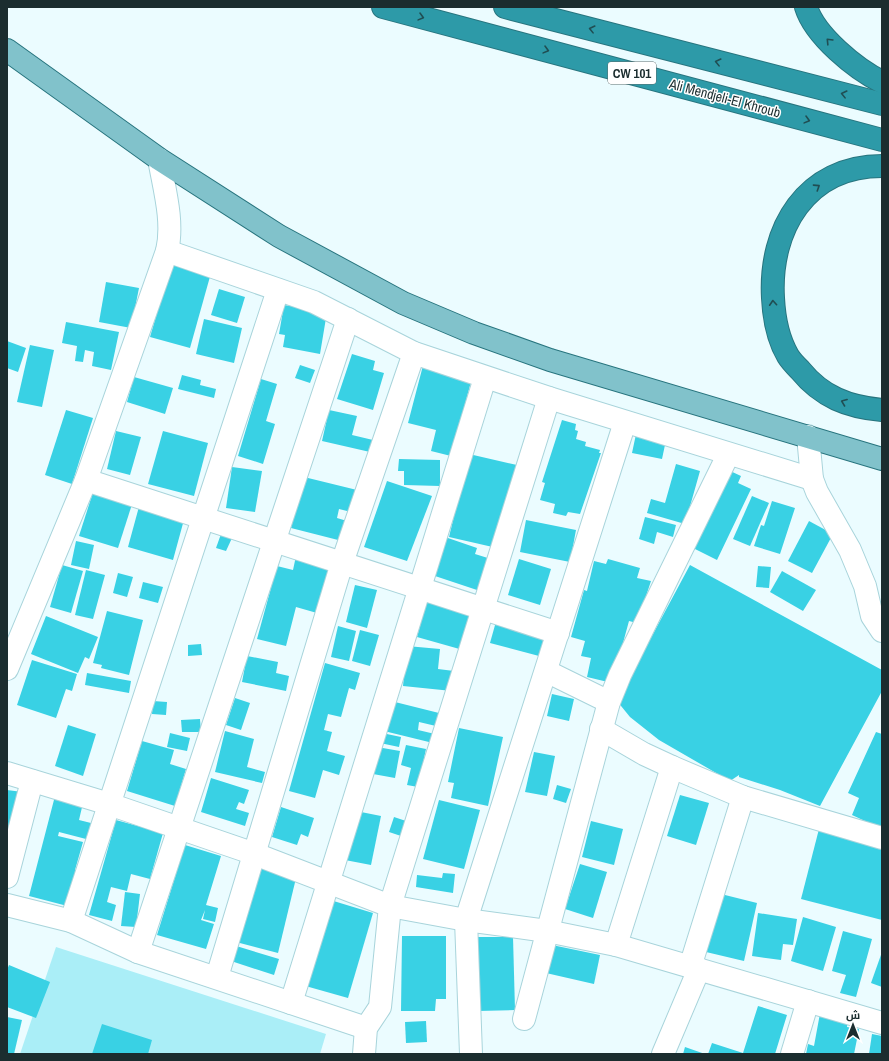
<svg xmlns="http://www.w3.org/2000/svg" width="889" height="1061" font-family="'Archivo Narrow',Cairo,sans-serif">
  <rect width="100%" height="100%" fill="#ebfcff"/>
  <path fill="#aaeef7" d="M56 947 326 1034 320 1054H20Z"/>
  <g fill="#39d1e4">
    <path d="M172 262 211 273 190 348 150 337Z"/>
    <path d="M106 282 139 288 131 328 99 322Z"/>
    <path d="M219 289 245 297 237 323 211 315Z"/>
    <path d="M284 305 327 312 320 354 283 347 285 335 279 334Z"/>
    <path d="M204 319 242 328 234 363 196 354Z"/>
    <path d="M66 322 119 332 111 370 92 366 94 352 85 350 83 362 75 361 77 346 62 343Z"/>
    <path d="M7 341 26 348 18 372 7 368Z"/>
    <path d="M30 345 54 350 42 407 17 402Z"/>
    <path d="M352 354 375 361 373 370 384 373 373 410 337 399Z"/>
    <path d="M426 354 475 367 451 456 431 451 436 430 408 423Z"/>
    <path d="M300 365 315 370 310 383 295 378Z"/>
    <path d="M182 375 201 380 200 385 216 389 214 398 178 389Z"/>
    <path d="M134 377 173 388 165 414 127 402Z"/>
    <path d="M261 379 277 384 266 421 275 424 263 464 238 456Z"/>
    <path d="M66 410 93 418 72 484 45 475Z"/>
    <path d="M329 410 357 416 352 435 373 440 370 452 322 441Z"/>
    <path d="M562 420 576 424 575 430 578 431 576 439 586 442 585 446 600 450 599 453H601L580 514 568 512 566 516 553 513 555 504 540 500 545 483 542 482Z"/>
    <path d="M639 420 669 426 662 459 632 453Z"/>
    <path d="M116 431 141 437 130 475 107 469Z"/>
    <path d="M163 431 208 443 194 496 148 484Z"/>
    <path d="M469 454 517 465 497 548 449 537Z"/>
    <path d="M399 459 440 460V486L404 485V471H398Z"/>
    <path d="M676 464 700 471 685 524 647 513 651 499 665 503Z"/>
    <path d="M232 467 262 471 255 512 226 508Z"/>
    <path d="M726 469 741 476 738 483 751 489 717 560 689 546Z"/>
    <path d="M304 477 357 490 351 512 339 509 337 518 347 521 342 541 291 528Z"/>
    <path d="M387 481 432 496 407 561 364 547Z"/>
    <path d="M95 486 134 498 118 548 79 536Z"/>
    <path d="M752 496 769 503 750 546 733 539Z"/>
    <path d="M772 501 795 508 780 554 754 546 761 525 764 526Z"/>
    <path d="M140 503 185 516 173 560 128 547Z"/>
    <path d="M645 517 676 525 673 537 657 532 654 544 639 539Z"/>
    <path d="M526 520 576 530 570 562 520 552Z"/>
    <path d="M809 521 833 534 812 573 788 561Z"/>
    <path d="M221 534 232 538 226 551 216 548Z"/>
    <path d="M445 537 477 548 475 554 491 559 480 591 432 575Z"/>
    <path d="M76 541 94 545 89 569 71 565Z"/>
    <path d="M296 556 330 565 317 613 296 607 286 646 257 639 277 566 293 570Z"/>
    <path d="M519 559 551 569 540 605 508 595Z"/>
    <path d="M608 559 640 568 637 578 651 581 637 623 629 621 612 683 587 677 591 658 581 656 585 641 571 637 584 590 587 591 594 561 606 564Z"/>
    <path d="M62 565 83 571 71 613 50 607Z"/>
    <path d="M690 565 882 670V691L820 806 780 790 739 777V775L730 781 659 740 630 717 617 701Z"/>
    <path d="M758 566 771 567 769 588 756 587Z"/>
    <path d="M86 570 105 575 93 619 75 615Z"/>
    <path d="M782 571 816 590 803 611 770 592Z"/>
    <path d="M118 573 133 577 127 597 113 593Z"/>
    <path d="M143 582 163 587 158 603 139 598Z"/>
    <path d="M355 585 377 590 367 628 346 622Z"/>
    <path d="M429 593 476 607 463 650 417 637Z"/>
    <path d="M107 611 143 620 129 675 101 668 102 665 93 663Z"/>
    <path d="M46 616 98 637 89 659 85 657 78 673 31 654Z"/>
    <path d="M497 618 546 631 539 656 490 643Z"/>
    <path d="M338 626 356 631 349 661 331 657Z"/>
    <path d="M360 630 379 635 370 666 352 661Z"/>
    <path d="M201 644 202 655 188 656V645Z"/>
    <path d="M407 646 440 649 438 669 454 671 452 691 403 686Z"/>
    <path d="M247 656 278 662 276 673 289 676 286 691 242 682Z"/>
    <path d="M32 660 77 674 72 691 66 689 56 718 17 705Z"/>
    <path d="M325 663 360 673 355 690 349 688 341 717 328 714 324 730 332 732 327 751 345 756 339 775 323 770 315 798 289 791Z"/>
    <path d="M87 673 131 681 129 693 85 685Z"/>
    <path d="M552 694 574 699 569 721 547 716Z"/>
    <path d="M235 698 250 703 241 730 226 725Z"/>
    <path d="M153 701 167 702 166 715 152 714Z"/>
    <path d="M391 701 439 713 436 726 419 722 418 730 435 734 433 743 384 731Z"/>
    <path d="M200 719 201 732H182L181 720Z"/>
    <path d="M68 725 96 734 83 776 55 766Z"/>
    <path d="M459 728 503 737 488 806 451 798 454 783 448 782Z"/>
    <path d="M225 731 254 739 247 767 265 772 262 783 215 772Z"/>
    <path d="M876 732 882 734V824L880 828 852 815 859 798 848 793Z"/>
    <path d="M170 733 190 738 187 751 167 747Z"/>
    <path d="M382 733 401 737 399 747 380 743Z"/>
    <path d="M142 741 174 750 170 764 186 769 175 806 127 791Z"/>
    <path d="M406 745 426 749 418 787 407 785 411 768 401 765Z"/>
    <path d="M377 747 400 751 395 778 373 774Z"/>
    <path d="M534 752 555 756 547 796 525 792Z"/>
    <path d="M211 778 249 790 244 804 239 802 236 809 249 813 245 826 201 812Z"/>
    <path d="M557 785 571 789 566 803 553 799Z"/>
    <path d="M7 790 30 793 7 879Z"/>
    <path d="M680 795 709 803 696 845 667 836Z"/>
    <path d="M55 796 83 803 79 820 91 823 86 839 59 832 58 836 83 842 75 870 84 873 75 908 29 896Z"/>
    <path d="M439 800 480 810 464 869 423 859Z"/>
    <path d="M281 807 314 818 308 837 301 834 297 845 272 837Z"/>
    <path d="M356 811 381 816 371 865 345 860Z"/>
    <path d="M394 817 406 821 401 836 389 832Z"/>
    <path d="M116 820 163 833 150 879 131 874 127 891 111 887 107 902 116 905 112 921 89 915Z"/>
    <path d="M591 821 623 829 614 865 582 857Z"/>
    <path d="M819 829 882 845V920L801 899Z"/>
    <path d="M185 845 221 856 206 905 218 908 215 922 203 919 205 910 201 920 214 924 206 949 157 935Z"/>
    <path d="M256 863 297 874 278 953 236 942Z"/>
    <path d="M580 864 607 872 593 918 565 909Z"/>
    <path d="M443 873 455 874 453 893 416 887 417 875 442 878Z"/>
    <path d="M125 892 140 894 136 927 121 926Z"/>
    <path d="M721 894 757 903 744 961 706 952Z"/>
    <path d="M327 899 373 913 348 998 302 985Z"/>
    <path d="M758 913 797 919 793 945 783 944 781 960 752 956Z"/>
    <path d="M803 917 836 927 823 971 791 961Z"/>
    <path d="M843 931 872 939 856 997 840 993 846 975 832 971Z"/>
    <path d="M402 936H446V999H436L435 1011H401Z"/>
    <path d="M477 937H513L515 1010 478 1011Z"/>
    <path d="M233 945 279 959 274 975 228 960Z"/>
    <path d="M552 945 600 955 594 984 546 973Z"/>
    <path d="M882 952V987L871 983Z"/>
    <path d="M9 965 50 982 36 1018 7 1007V970Z"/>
    <path d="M758 1006 787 1015 775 1054H708L712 1043 743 1053Z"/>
    <path d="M821 1008 849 1013 847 1027 859 1029 854 1054H806L808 1044 814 1046Z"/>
    <path d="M7 1017 22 1020 14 1054H7Z"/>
    <path d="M426 1021 427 1042 406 1043 405 1022Z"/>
    <path d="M102 1024 152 1040 148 1054H92Z"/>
    <path d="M872 1034 882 1036V1054H869Z"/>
    <path d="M685 1047 705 1054H683Z"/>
  </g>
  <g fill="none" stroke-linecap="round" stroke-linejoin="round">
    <g stroke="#a8d4db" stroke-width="24">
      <g id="minor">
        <path d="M167 251 314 302 414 353 549 398 812 479"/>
        <path d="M808 436 812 479 817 492 850 550 865 586 872 616 882 631"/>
        <path d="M86 480 558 633"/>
        <path d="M7 669 86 480 167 251C174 222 164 188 159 159"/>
        <path d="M546 671 609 702"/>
        <path d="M601 729 644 754 672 767 743 797 882 838"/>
        <path d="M7 773 109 804 255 854 390 906 466 920 547 931 616 945 882 1023"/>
        <path d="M7 877 32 781"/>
        <path d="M7 905 71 921 138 952 366 1028"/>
        <path d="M71 921 278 290"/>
        <path d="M616 945 672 767"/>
        <path d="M138 952 348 319"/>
        <path d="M690 967 743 797"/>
        <path d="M217 977 342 563 414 353"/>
        <path d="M291 1003 485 378"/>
        <path d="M524 1019 609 702 620 675 728 455"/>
        <path d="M364 1054 366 1028 380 1007 390 906 549 398"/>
        <path d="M471 1054 466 920 625 422"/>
        <path d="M663 1054 699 969"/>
        <path d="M792 1054 808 1001"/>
      </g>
    </g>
    <g stroke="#27747e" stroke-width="24">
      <path id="major" d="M7 50 159 159 279 236 403 303 474 333 550 360 882 459"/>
    </g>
    <g stroke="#27747e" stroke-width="24">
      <g id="highway">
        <path d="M383 7 882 140"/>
        <path d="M505 7 882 104"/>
        <path d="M806 7C815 36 856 69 882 82"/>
        <path d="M882 166C806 166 769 229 773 298 774 318 778 339 788 356 791 361 796 366 800 370 822 397 848 407 882 410"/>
      </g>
    </g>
    <use href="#minor" stroke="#fff" stroke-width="22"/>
    <use href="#major" stroke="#81c2cb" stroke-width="22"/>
    <use href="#highway" stroke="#2d9aa8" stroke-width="22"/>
  </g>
  <defs><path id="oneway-chevron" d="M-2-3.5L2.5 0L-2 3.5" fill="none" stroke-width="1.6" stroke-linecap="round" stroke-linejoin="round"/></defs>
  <g stroke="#204e53">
    <use href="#oneway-chevron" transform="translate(421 17) rotate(15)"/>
    <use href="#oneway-chevron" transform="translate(592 29) rotate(-166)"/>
    <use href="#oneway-chevron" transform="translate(829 41) rotate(-134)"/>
    <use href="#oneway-chevron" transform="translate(546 50) rotate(15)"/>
    <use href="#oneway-chevron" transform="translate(718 62) rotate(-166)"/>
    <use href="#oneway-chevron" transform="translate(844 94) rotate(-166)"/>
    <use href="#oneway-chevron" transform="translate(807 120) rotate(15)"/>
    <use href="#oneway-chevron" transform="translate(817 187) rotate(-33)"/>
    <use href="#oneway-chevron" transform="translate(773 303) rotate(-94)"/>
    <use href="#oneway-chevron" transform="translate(844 402) rotate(-159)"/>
  </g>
  <g text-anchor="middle" stroke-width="3" stroke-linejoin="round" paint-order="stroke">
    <rect fill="#fff" stroke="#5f6c6d" stroke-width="1" x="608" y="62" width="48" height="22" rx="3"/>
    <g font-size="13" font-weight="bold" fill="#1b2d2f">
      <text x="632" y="78">CW 101</text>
    </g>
    <g font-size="14" fill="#1b2d2f" stroke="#fff">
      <text transform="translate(725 98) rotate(15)" y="5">Ali Mendjeli-El Khroub</text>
    </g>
  </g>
  <rect width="889" height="1061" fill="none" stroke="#1b2d2f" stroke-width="16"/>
  <g transform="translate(853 1025)" stroke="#ffffff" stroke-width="3" paint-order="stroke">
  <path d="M0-3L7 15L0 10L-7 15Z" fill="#1b2d2f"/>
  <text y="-6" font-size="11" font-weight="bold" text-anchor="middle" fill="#1b2d2f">ش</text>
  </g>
</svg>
